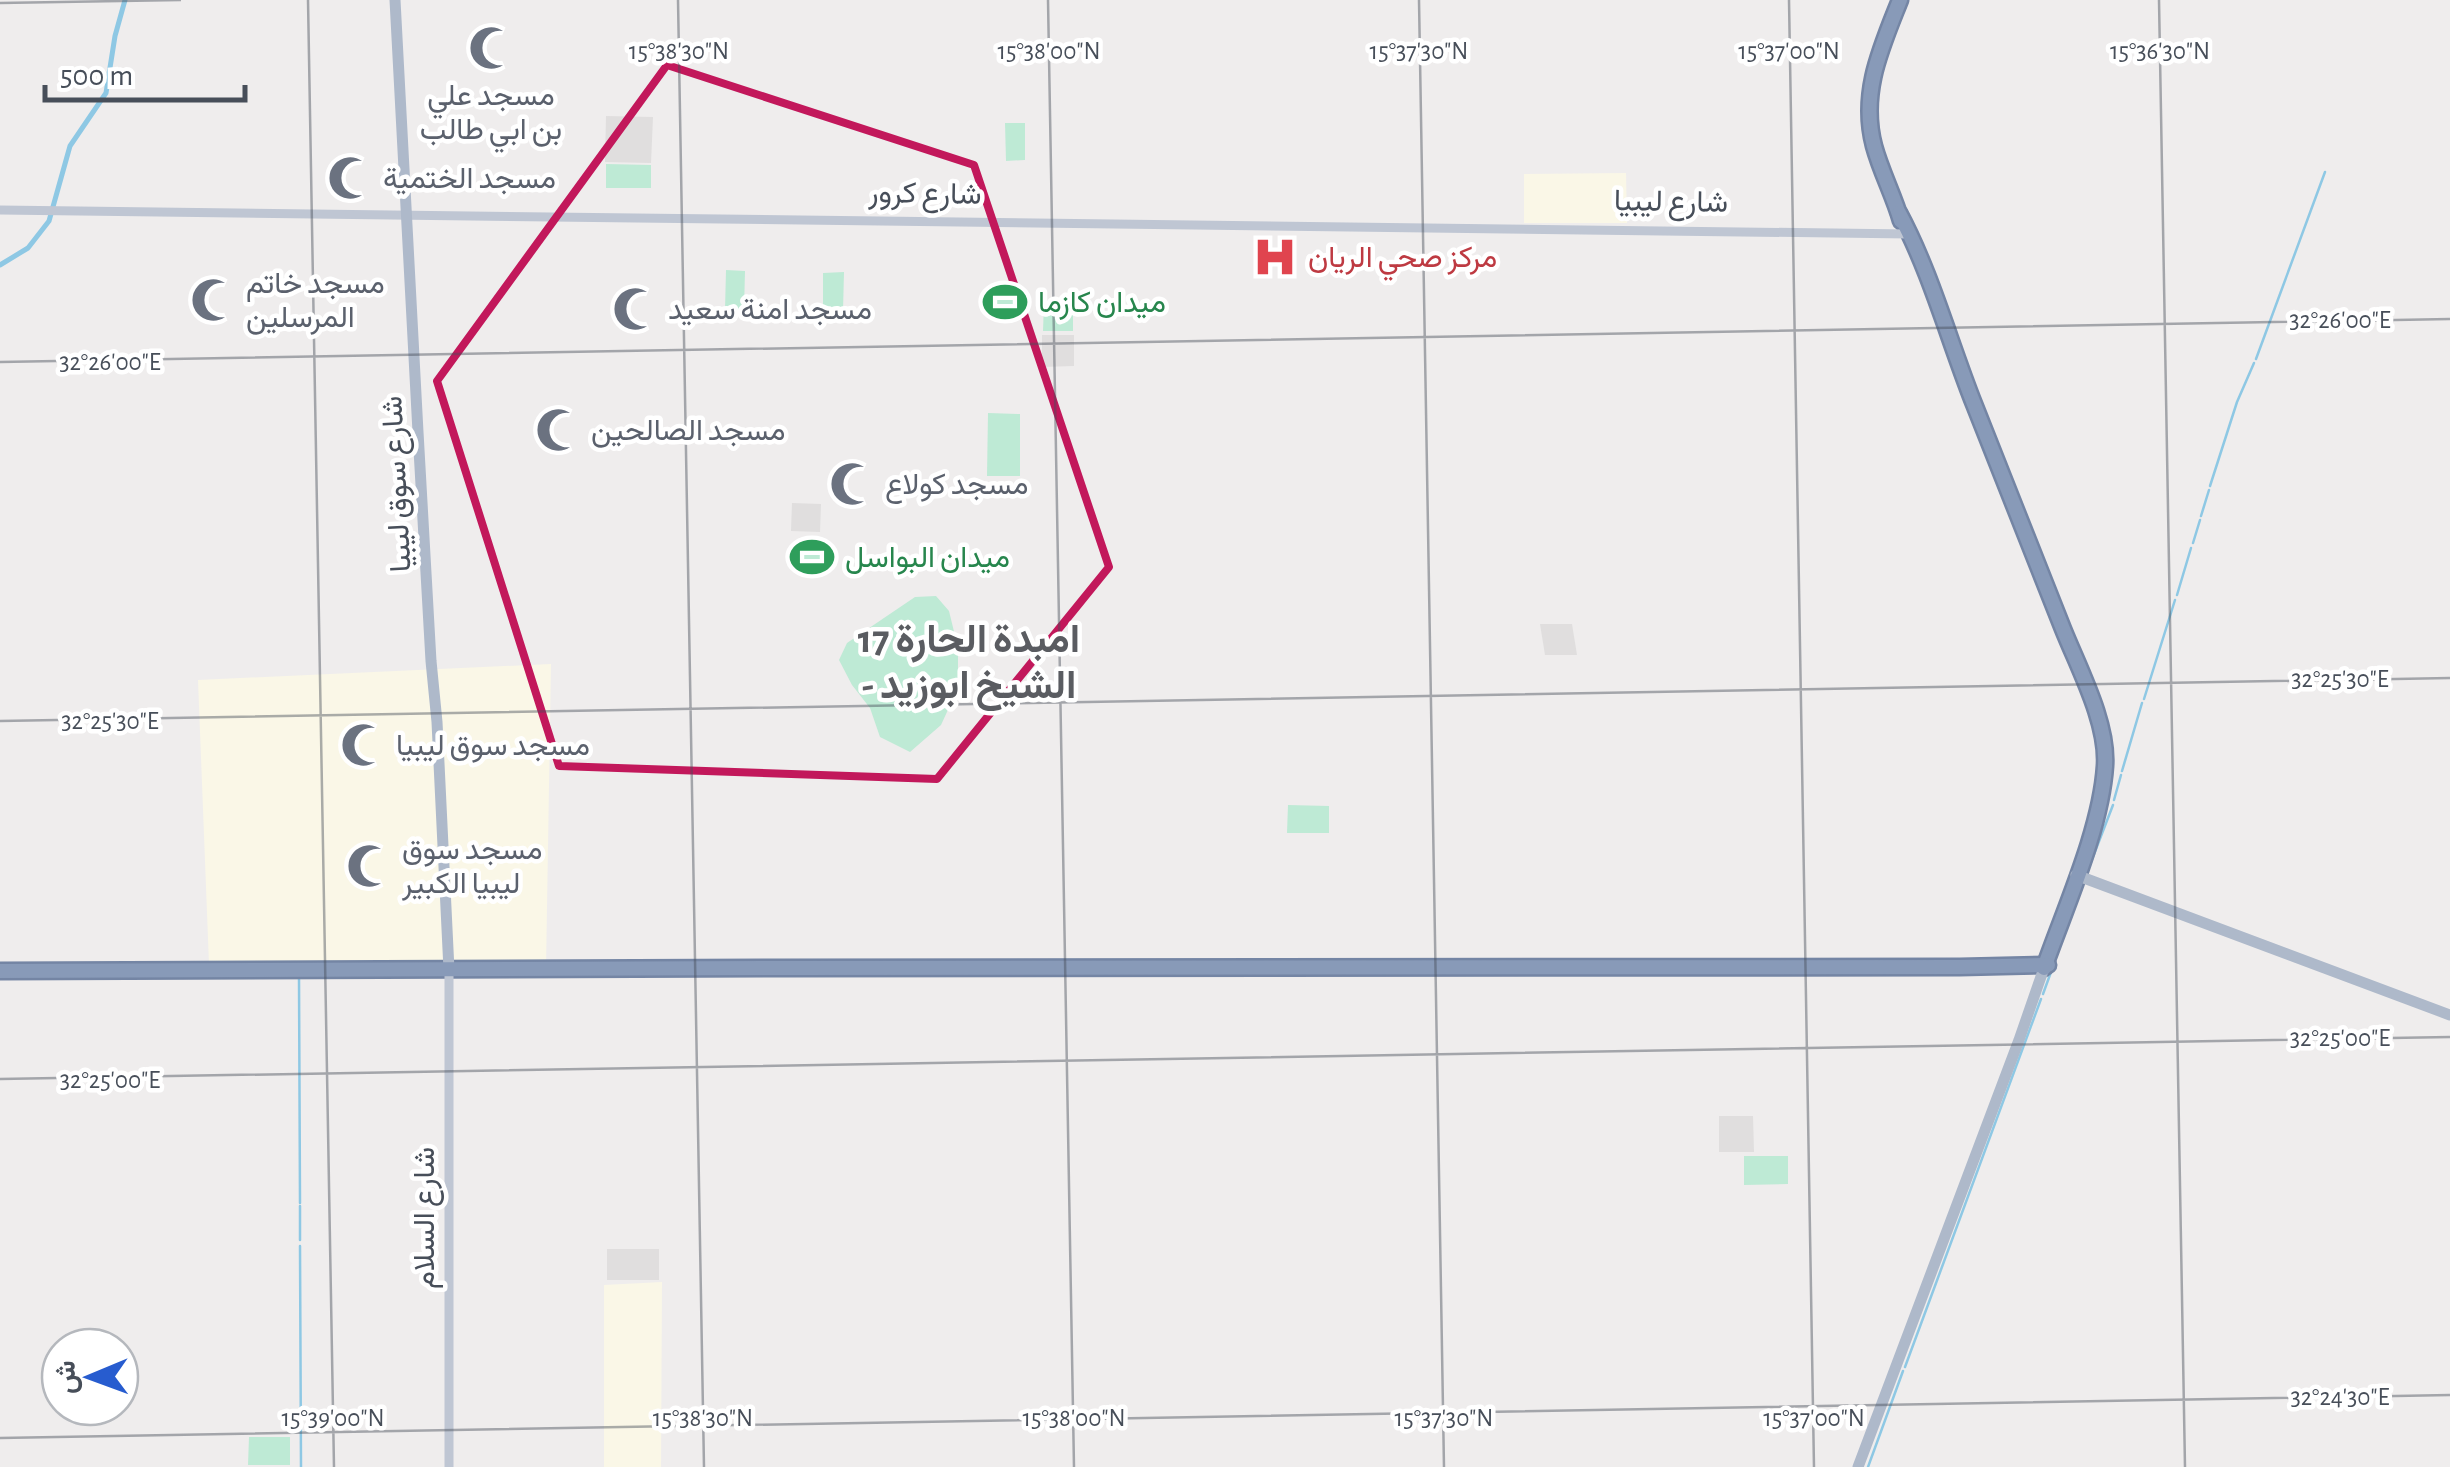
<svg xmlns="http://www.w3.org/2000/svg" width="2450" height="1467" font-family="'Alegreya Sans',Vazirmatn,sans-serif">
  <rect width="100%" height="100%" fill="#efeded"/>
  <g fill="#faf7e7">
    <path d="M1626 173 1627 223H1524V174Z"/>
    <path d="M551 664 546 968 209 964 198 680Z"/>
    <path d="M662 1282 661 1467H604V1285Z"/>
  </g>
  <g fill="#e0dede">
    <path d="M606 116 653 117 651 163 605 162Z"/>
    <path d="M1042 335H1074V366L1042 367Z"/>
    <path d="M792 503 821 504 820 532 791 531Z"/>
    <path d="M1572 624 1577 655H1545L1540 624Z"/>
    <path d="M1719 1116H1753L1754 1152H1719Z"/>
    <rect x="607" y="1249" width="52" height="31"/>
  </g>
  <g fill="#beead5">
    <path d="M1005 123H1025V160L1006 161Z"/>
    <path d="M606 164 651 165V188H606Z"/>
    <path d="M726 270 745 271 744 310H725Z"/>
    <path d="M844 272 843 311H823V273Z"/>
    <path d="M995 282H1016L1015 322H995Z"/>
    <path d="M1044 303H1073V331H1043Z"/>
    <path d="M988 413 1020 414V476H987Z"/>
    <path d="M803 538 822 539 821 576 801 575Z"/>
    <path d="M936 596 949 611 958 648V688L941 725 910 752 880 737 870 708 852 685 839 660 847 643 915 597Z"/>
    <path d="M1288 805 1329 806V833H1287Z"/>
    <path d="M1788 1156V1184L1744 1185V1156Z"/>
    <path d="M249 1437H290V1465H248Z"/>
  </g>
  <g fill="none" stroke-linecap="round" stroke-linejoin="round">
    <g stroke="#8ec8e4" stroke-width="2.5">
      <path d="M2256 359 2325 172"/>
      <path d="M2210 486 2237 402 2254 363"/>
      <path d="M2201 516 2209 490"/>
      <path d="M2193 543 2200 520"/>
      <path d="M2177 595 2191 548"/>
      <path d="M2144 699 2175 600"/>
      <path d="M2122 771 2142 703"/>
      <path d="M2114 800 2121 775"/>
      <path d="M2086 875 2113 805"/>
      <path d="M2053 965 2073 911"/>
      <path d="M299 977 300 1203"/>
      <path d="M2043 994 2051 972"/>
      <path d="M300 1206V1240"/>
      <path d="M300 1246 301 1467"/>
      <path d="M1905 1367 2041 999"/>
      <path d="M1868 1467 1903 1371"/>
    </g>
    <path stroke="#8ec8e4" stroke-width="5" d="M0 265 28 248 49 221 70 146 106 93 115 36 125 0"/>
    <g stroke="#7485a4" stroke-width="19">
      <g id="highway">
        <path d="M1900 0C1881 48 1860 93 1874 146 1881 172 1894 196 1901 221"/>
        <path d="M1899 213C1931 273 1949 341 1974 404 2004 479 2034 554 2063 629 2079 669 2108 723 2105 766 2101 829 2065 908 2044 968"/>
        <path d="M0 971 785 968 1960 967 2048 965"/>
      </g>
    </g>
    <g stroke="#bfc6d3" stroke-width="9">
      <path d="M0 210 1909 234"/>
      <path d="M449 1467V970"/>
    </g>
    <g stroke="#aeb9ca" stroke-width="11">
      <path d="M395 0 418 432 431 661 437 722 449 970"/>
      <path d="M2076 875 2450 1015"/>
      <path d="M1858 1467 2019 1040 2044 968"/>
    </g>
    <use href="#highway" stroke="#889ab8" stroke-width="14"/>
  </g>
  <path fill="none" stroke="#c2185b" stroke-width="8" stroke-linejoin="round" d="M667 65 974 165 1109 567 937 779 559 766 437 381Z"/>
  <path fill="none" stroke="#474e59" stroke-width="2.5" stroke-opacity="0.45" d="M308 0 334 1467M678 0 704 1467M1048 0 1074 1467M1419 0 1444 1467M1789 0 1814 1467M2159 0 2185 1467M0 3 181 0M0 362 2450 319M0 721 2450 678M0 1079 2450 1037M0 1438 2450 1395"/>
  <defs>
    <g id="mosque-bare" transform="scale(3.45)"><path d="M3.5-4.9A6 6 0 1 0 3.5 4.9A5 5 0 1 1 3.5-4.9Z" fill="#6b7280" stroke="#fff" stroke-width="2.5" paint-order="stroke"/></g>
    <g id="hospital-bare" transform="scale(3.45)"><path d="M-5-5h3v3.5h4V-5h3V5h-3V1.5h-4V5h-3Z" fill="#e0444e" stroke="#fff" stroke-width="2.5" paint-order="stroke"/></g>
    <g id="stadium-bare" transform="scale(3.45)"><path d="M0-5a6.5 5 0 1 0 0 10a6.5 5 0 1 0 0-10ZM-3.5-1.8h7v3.6h-7Z" fill="#2e9e5b" stroke="#fff" stroke-width="2.5" paint-order="stroke"/></g>
  </defs>
  <g fill-rule="evenodd">
    <use href="#mosque-bare" x="491" y="48"/>
    <use href="#mosque-bare" x="350" y="178"/>
    <use href="#hospital-bare" x="1275" y="257"/>
    <use href="#mosque-bare" x="213" y="300"/>
    <use href="#stadium-bare" x="1005" y="302"/>
    <use href="#mosque-bare" x="635" y="309"/>
    <use href="#mosque-bare" x="558" y="430"/>
    <use href="#mosque-bare" x="852" y="484"/>
    <use href="#stadium-bare" x="812" y="557"/>
    <use href="#mosque-bare" x="363" y="745"/>
    <use href="#mosque-bare" x="369" y="866"/>
  </g>
  <g text-anchor="middle" stroke-width="9" stroke-linejoin="round" paint-order="stroke">
    <g font-size="30" fill="#5b616d" stroke="#fff" text-anchor="start">
      <text x="491" y="105" text-anchor="middle">مسجد علي<tspan x="491" dy="34">بن ابي طالب</tspan></text>
      <text x="383" y="188">مسجد الختمية</text>
      <text x="246" y="293">مسجد خاتم<tspan x="246" dy="34">المرسلين</tspan></text>
      <text x="668" y="319">مسجد امنة سعيد</text>
      <text x="591" y="440">مسجد الصالحين</text>
      <text x="885" y="494">مسجد كولاع</text>
      <text x="396" y="755">مسجد سوق ليبيا</text>
      <text x="402" y="859">مسجد سوق<tspan x="402" dy="34">ليبيا الكبير</tspan></text>
    </g>
    <g font-size="30" fill="#474e59" stroke="#fff">
      <text transform="translate(925 193) rotate(1)" y="10">شارع كرور</text>
      <text transform="translate(1671 201) rotate(1)" y="10">شارع ليبيا</text>
      <text transform="translate(396 484) rotate(-93)" y="10">شارع سوق ليبيا</text>
      <text transform="translate(424 1218) rotate(-90)" y="10">شارع السلام</text>
    </g>
    <g font-size="30" fill="#be3a42" stroke="#fff" text-anchor="start">
      <text x="1308" y="267">مركز صحي الريان</text>
    </g>
    <g font-size="30" fill="#27864d" stroke="#fff" text-anchor="start">
      <text x="1038" y="312">ميدان كازما</text>
      <text x="845" y="567">ميدان البواسل</text>
    </g>
    <g font-size="40" font-weight="bold" fill="#5a5c61" stroke="#fff">
      <text x="969" y="652">امبدة الحارة 17<tspan x="969" dy="46">- الشيخ ابوزيد</tspan></text>
    </g>
  </g>
  <g font-size="25" text-anchor="middle" fill="#474e59" stroke="#fff" stroke-width="9" stroke-linejoin="round" paint-order="stroke">
    <text x="679" y="59">15°38'30"N</text>
    <text x="1049" y="59">15°38'00"N</text>
    <text x="1419" y="59">15°37'30"N</text>
    <text x="1789" y="59">15°37'00"N</text>
    <text x="2160" y="59">15°36'30"N</text>
    <text x="2340" y="328">32°26'00"E</text>
    <text x="110" y="370">32°26'00"E</text>
    <text x="2340" y="687">32°25'30"E</text>
    <text x="110" y="729">32°25'30"E</text>
    <text x="2340" y="1046">32°25'00"E</text>
    <text x="110" y="1088">32°25'00"E</text>
    <text x="2340" y="1405">32°24'30"E</text>
    <text x="333" y="1426">15°39'00"N</text>
    <text x="703" y="1426">15°38'30"N</text>
    <text x="1074" y="1426">15°38'00"N</text>
    <text x="1444" y="1426">15°37'30"N</text>
    <text x="1814" y="1426">15°37'00"N</text>
  </g>
  <g transform="translate(90 1377) rotate(269)"><circle r="48" fill="#ffffff" stroke="#b5b8bd" stroke-width="2.5"/>
  <path d="M0-8L18 38L0 25L-18 38Z" fill="#275ccf"/>
  <text y="-15" font-size="28" font-weight="bold" text-anchor="middle" fill="#474e59">ش</text>
  </g>
  <path d="M45 85v15h200v-15" fill="none" stroke="#474e59" stroke-width="5"/>
  <text x="60" y="85" font-size="30" fill="#474e59" stroke="#ffffff" stroke-width="8" paint-order="stroke">500 m</text>
</svg>
